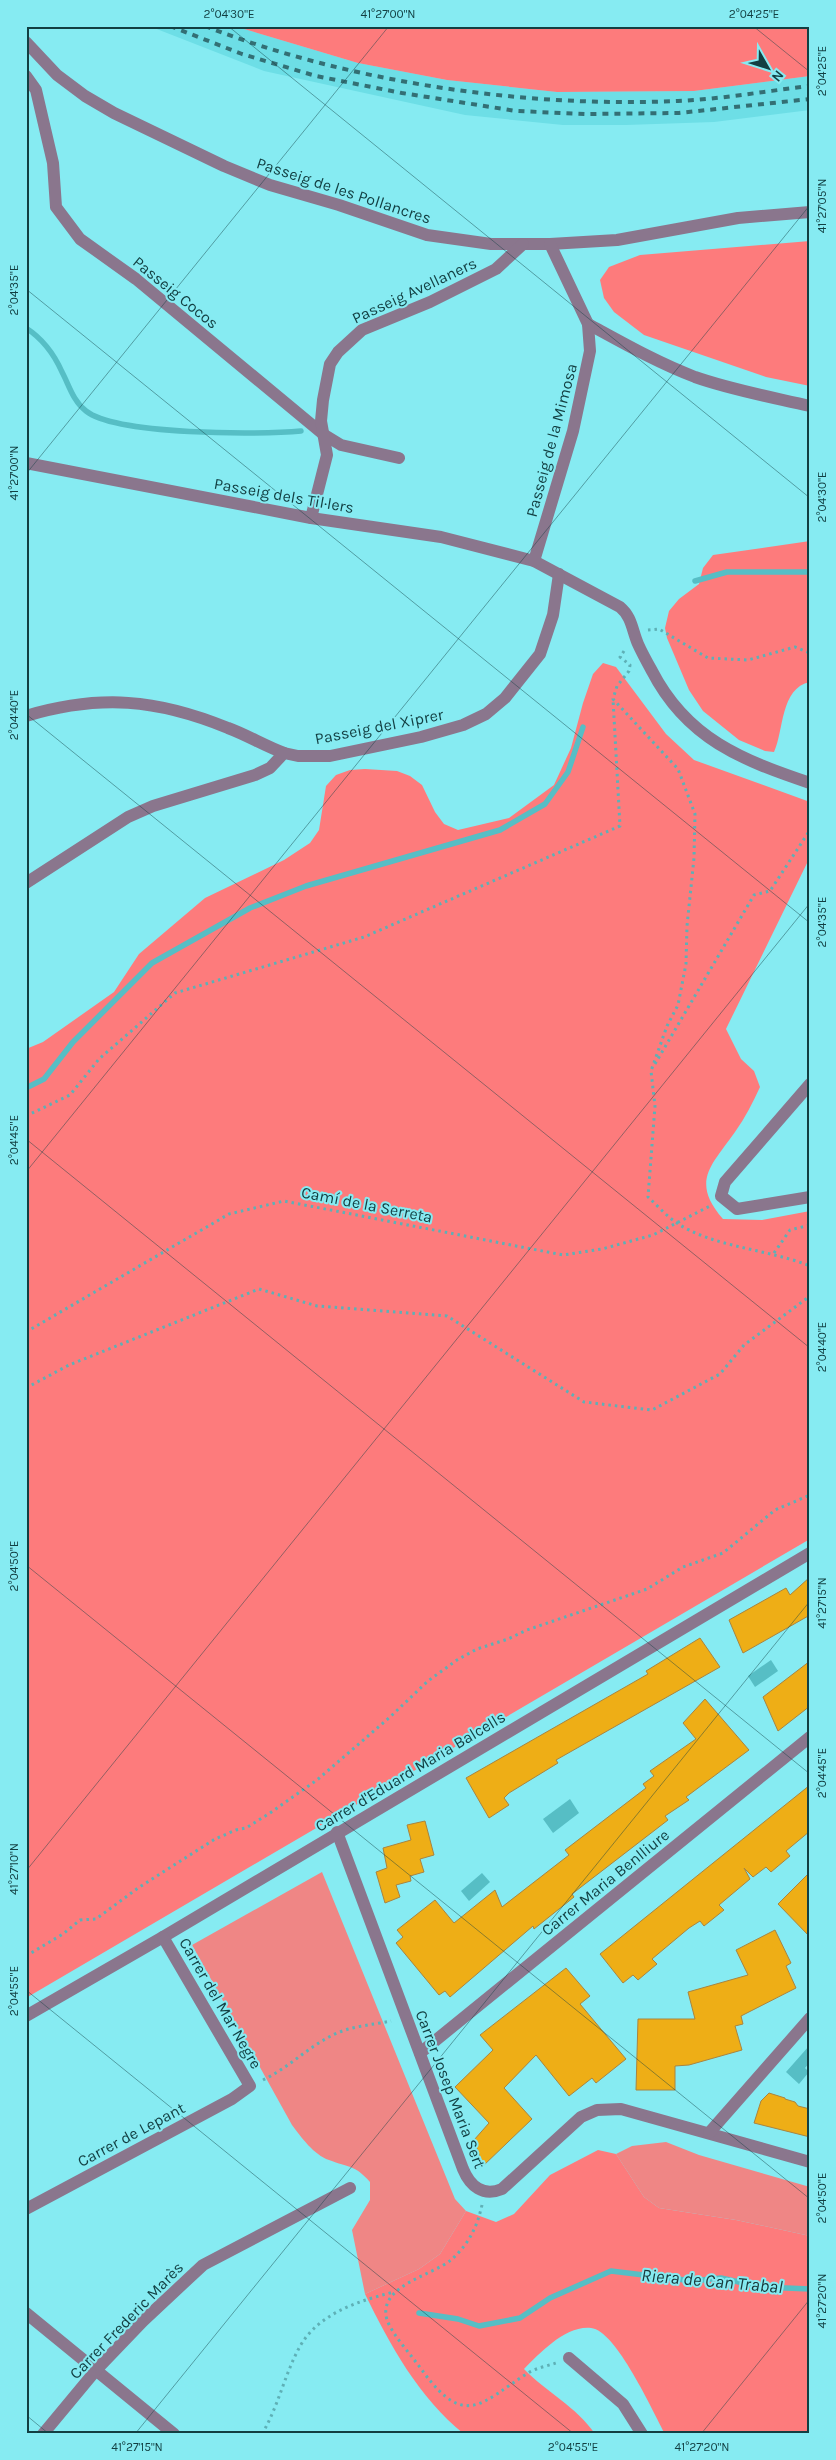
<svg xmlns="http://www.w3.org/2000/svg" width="836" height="2460" font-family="Karla,sans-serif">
  <rect width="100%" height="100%" fill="#86ebf2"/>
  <path fill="#6ddee6" d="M149 26H234L358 63 447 80 557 92 694 91 810 76V110L714 122 626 125H563L465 115 264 71Z"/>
  <g fill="#ef8685">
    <path d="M322 1872 455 2199 466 2211 440 2254 419 2269 365 2294 352 2230 370 2200V2182C354 2164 349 2168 329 2160 314 2155 301 2137 292 2125L192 1945Z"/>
    <path d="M666 2142 699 2155 810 2187V2236L736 2220 659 2208 644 2197 616 2154 632 2146Z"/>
  </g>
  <g fill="#fd7b7c">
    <path d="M234 26H810V76L694 91 557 92 447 80 358 63Z"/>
    <path d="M810 241V386L766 377 644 335 614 312 604 298 600 280 609 267 640 255Z"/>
    <path d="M810 541V682C780 688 784 731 774 752L765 751 739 740 703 711 689 690 667 638 665 628 669 611 679 599 699 584 703 568 713 555Z"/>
    <path d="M603 663 616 667 666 734 694 760 810 802V857L726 1029 741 1059 754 1071 760 1087C753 1102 745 1118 735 1132 712 1165 690 1181 723 1219L762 1220 810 1211V1539L26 1998V1049L43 1042 114 992 139 954 205 898 284 860 310 843 319 830 326 786 336 775 350 770 365 769 397 771 410 776 422 785 435 812 444 824 458 830 509 818 554 785 571 748 583 703 593 674Z"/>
    <path d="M598 2150 616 2154 644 2197 659 2208 736 2220 810 2236V2434H665C653 2412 616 2330 591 2328 566 2325 540 2353 524 2369 546 2392 577 2407 595 2434H464C419 2398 390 2345 365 2294L419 2269 440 2254 466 2211 496 2222 514 2214 550 2175Z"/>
  </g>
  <g fill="#56bec5">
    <path d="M771 1660 778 1671 755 1687 748 1676Z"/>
    <path d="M570 1799 579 1813 553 1833 543 1819Z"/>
    <path d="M482 1873 490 1882 469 1901 461 1891Z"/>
    <path d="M809 2046 810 2062 805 2068 809 2072 799 2084 786 2072Z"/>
  </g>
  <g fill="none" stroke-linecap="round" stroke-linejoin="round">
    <g stroke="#56bec5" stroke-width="5.5">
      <path d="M26 328C43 339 54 354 62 372 69 385 73 401 86 411 116 435 260 435 301 431"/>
      <path d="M695 581 727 572H810"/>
      <path d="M26 1088 44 1079 73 1042 152 963 250 908 306 886 500 830 545 804 568 772 583 727"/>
      <path d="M419 2313 458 2319 479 2326 520 2318 550 2298 611 2271 693 2281 721 2278 761 2287 810 2289"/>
    </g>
  </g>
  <g fill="#eeae16" stroke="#a88441">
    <path d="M810 1577V1615L743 1653 729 1620 786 1588 790 1595Z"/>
    <path d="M700 1638 720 1667 556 1760 558 1763 509 1793 504 1798 509 1805 489 1818 466 1778 648 1674 646 1671Z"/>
    <path d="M810 1661V1706L778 1731 763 1697Z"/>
    <path d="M705 1699 749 1750 686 1797 689 1800 665 1816 668 1820 572 1894 574 1897 534 1929 533 1926 450 1997 445 1991 439 1995 396 1943 403 1937 397 1930 435 1900 454 1923 495 1890 502 1907 569 1855 565 1850 646 1788 643 1784 654 1776 650 1771 696 1739 683 1723Z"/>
    <path d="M810 1785V1831L786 1851 790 1856 771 1872 766 1867 753 1877 744 1868 750 1879 719 1905 724 1910 704 1926 700 1921 689 1928 652 1959 657 1964 638 1980 633 1975 623 1983 600 1954Z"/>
    <path d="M425 1821 434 1855 420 1859 424 1872 410 1876 411 1881 396 1885 400 1897 385 1903 376 1872 387 1868 383 1848 411 1840 407 1825Z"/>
    <path d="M810 1872V1937L778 1904Z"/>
    <path d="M775 1930 791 1963 786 1966 796 1988 741 2016 743 2024 735 2026 742 2050 689 2065 675 2066V2090H636L638 2019H695L688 1992 748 1975 736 1950Z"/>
    <path d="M566 1968 590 1996 580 2004 626 2059 596 2083 592 2078 569 2096 536 2055 504 2088 532 2119 483 2166 474 2140 489 2123 455 2087 493 2050 480 2035Z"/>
    <path d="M769 2093 785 2098V2099L795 2102 798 2106 810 2109V2137L754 2123 761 2101Z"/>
  </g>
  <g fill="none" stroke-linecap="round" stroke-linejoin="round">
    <g stroke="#5eb0b6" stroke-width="3" stroke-dasharray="2.5 4" stroke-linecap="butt">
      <path d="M648 630 659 629 708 658 748 660 795 647 810 653"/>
      <path d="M624 651 620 657 630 665 629 671 617 686 613 699 678 769 695 814 694 858 687 926 686 964 678 1005 667 1026 651 1071 655 1106 648 1197C657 1205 666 1216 677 1223 712 1247 768 1249 810 1266"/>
      <path d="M655 1064 754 895 770 891 810 830"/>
      <path d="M26 1116 70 1095 99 1059 175 993 364 937 620 826 613 699"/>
      <path d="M774 1253 790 1230 810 1225"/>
      <path d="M26 1332 229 1214 284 1201 563 1255 602 1249 653 1235 710 1206"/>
      <path d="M26 1388 69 1365 259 1289 317 1306 447 1316 584 1402 652 1410 720 1374 744 1345 810 1296"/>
      <path d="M26 1956 63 1934 80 1920 96 1919 138 1888 215 1839 236 1830 246 1828 270 1813 317 1780 390 1717 428 1681 457 1660 477 1649 508 1639 527 1630 647 1589 683 1567 723 1553 775 1510 810 1495"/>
      <path d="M263 2080C288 2068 307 2048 331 2036 349 2026 372 2025 391 2021"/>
      <path d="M482 2205C477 2227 469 2244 451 2260 431 2276 377 2286 387 2320 393 2336 414 2358 424 2373 466 2429 482 2402 528 2373 536 2368 547 2366 556 2363"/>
      <path d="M262 2434C278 2407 284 2377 298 2350 316 2314 358 2301 394 2292"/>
    </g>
    <g stroke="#8a768d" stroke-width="12">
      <path d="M26 42 57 75 85 96 114 113 224 166 270 185 339 205 427 235 491 244H550L617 240 738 218 810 212"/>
      <path d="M26 76 36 90 53 163 56 207 80 239 136 279 323 434 341 445 399 458"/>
      <path d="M588 324C623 343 658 363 695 377 732 390 771 397 810 406"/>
      <path d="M26 463 311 518 441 537 534 561 620 607C632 617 632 630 638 644 642 653 647 662 652 671 687 739 742 760 810 783"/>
      <path d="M311 518 327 455 321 421 323 400 330 364 338 352 362 330 430 302 496 269 523 244"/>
      <path d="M534 561 573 431 590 351 588 324 550 244"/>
      <path d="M26 716C100 694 157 699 228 728 247 735 265 746 284 753"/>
      <path d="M26 883 128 817 153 806 255 775 270 768 284 753 298 756H330L421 737 463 725 486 714 505 698 540 654 553 615 559 574"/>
      <path d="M810 1084 725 1182 721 1196 737 1209 810 1197"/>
      <path d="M337 1832 463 2169C470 2186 483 2197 502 2189L581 2117 597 2110 621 2109 810 2162"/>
      <path d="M26 2016 163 1937 810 1553"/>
      <path d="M420 2053 810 1737"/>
      <path d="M709 2133 810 2018"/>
      <path d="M26 2209 232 2099 250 2086 163 1937"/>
      <path d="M26 2313 174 2434"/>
      <path d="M569 2358 623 2404 642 2434"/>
      <path d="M43 2434 97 2369 143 2321 203 2265 350 2188"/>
    </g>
    <g stroke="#336f74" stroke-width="4" stroke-dasharray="6 6" stroke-linecap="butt">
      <path d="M170 26 242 54 316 76 402 93 516 111 586 114 679 113 810 99"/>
      <path d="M205 26C348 82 524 108 678 101 722 99 766 91 810 86"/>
    </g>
  </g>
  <path fill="none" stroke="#123f42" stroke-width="1" stroke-opacity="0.45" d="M228 26 810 498M753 26 810 72M26 289 810 923M26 474 389 26M26 714 810 1348M26 1139 810 1774M26 1172 810 205M26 1565 810 2199M26 1871 810 903M26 1990 574 2434M26 2415 49 2434M135 2434 810 1601M701 2434 810 2299"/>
  <g text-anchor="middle" stroke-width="4" stroke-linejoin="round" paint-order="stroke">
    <g font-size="16" fill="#123f42" stroke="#86ebf2">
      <text transform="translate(344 190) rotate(18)" y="6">Passeig de les Pollancres</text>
      <text transform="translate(414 290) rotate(-25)" y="6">Passeig Avellaners</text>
      <text transform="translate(176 292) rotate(39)" y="6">Passeig Cocos</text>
      <text transform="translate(551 440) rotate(-75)" y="6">Passeig de la Mimosa</text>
      <text transform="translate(284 495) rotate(10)" y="6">Passeig dels Til·lers</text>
      <text transform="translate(379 726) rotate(-11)" y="6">Passeig del Xiprer</text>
      <text transform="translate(367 1204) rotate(11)" y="6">Camí de la Serreta</text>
      <text transform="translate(410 1771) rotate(-31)" y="6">Carrer d'Eduard Maria Balcells</text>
      <text transform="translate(605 1882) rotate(-39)" y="6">Carrer Maria Benlliure</text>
      <text transform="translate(221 2003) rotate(60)" y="6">Carrer del Mar Negre</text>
      <text transform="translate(451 2089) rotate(69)" y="6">Carrer Josep Maria Sert</text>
      <text transform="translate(131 2134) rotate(-28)" y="6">Carrer de Lepant</text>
      <text transform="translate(126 2320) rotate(-46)" y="6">Carrer Frederic Marès</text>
    </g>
    <g font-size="18" font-style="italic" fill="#18383a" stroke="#86ebf2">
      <text transform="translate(712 2281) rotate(5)" y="6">Riera de Can Trabal</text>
    </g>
  </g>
  <rect width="836" height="2460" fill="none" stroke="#86ebf2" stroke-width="55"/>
  <g transform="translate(768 68) rotate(129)" stroke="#86ebf2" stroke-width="4" paint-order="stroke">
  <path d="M0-4L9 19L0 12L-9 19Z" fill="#123f42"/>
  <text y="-8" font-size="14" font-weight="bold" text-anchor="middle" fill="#123f42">N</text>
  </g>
  <rect x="28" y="28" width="780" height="2404" fill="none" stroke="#123f42" stroke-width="2"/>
  <g font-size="12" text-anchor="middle" fill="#123f42">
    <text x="229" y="18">2°04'30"E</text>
    <text x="388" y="18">41°27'00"N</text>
    <text x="754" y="18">2°04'25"E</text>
    <text transform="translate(822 71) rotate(-90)" y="4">2°04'25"E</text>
    <text transform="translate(822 206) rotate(-90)" y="4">41°27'05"N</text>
    <text transform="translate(14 290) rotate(-90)" y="4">2°04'35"E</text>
    <text transform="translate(14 473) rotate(-90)" y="4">41°27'00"N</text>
    <text transform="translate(822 497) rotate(-90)" y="4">2°04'30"E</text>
    <text transform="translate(14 715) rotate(-90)" y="4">2°04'40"E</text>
    <text transform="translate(822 922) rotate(-90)" y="4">2°04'35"E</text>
    <text transform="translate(14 1140) rotate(-90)" y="4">2°04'45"E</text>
    <text transform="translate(822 1347) rotate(-90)" y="4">2°04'40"E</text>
    <text transform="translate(14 1566) rotate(-90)" y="4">2°04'50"E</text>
    <text transform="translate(822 1603) rotate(-90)" y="4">41°27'15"N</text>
    <text transform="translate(822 1773) rotate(-90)" y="4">2°04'45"E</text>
    <text transform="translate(14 1869) rotate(-90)" y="4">41°27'10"N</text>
    <text transform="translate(14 1991) rotate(-90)" y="4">2°04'55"E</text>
    <text transform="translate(822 2198) rotate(-90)" y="4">2°04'50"E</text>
    <text transform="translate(822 2301) rotate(-90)" y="4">41°27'20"N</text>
    <text x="137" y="2451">41°27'15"N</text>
    <text x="573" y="2451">2°04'55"E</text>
    <text x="702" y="2451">41°27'20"N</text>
  </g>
</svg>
